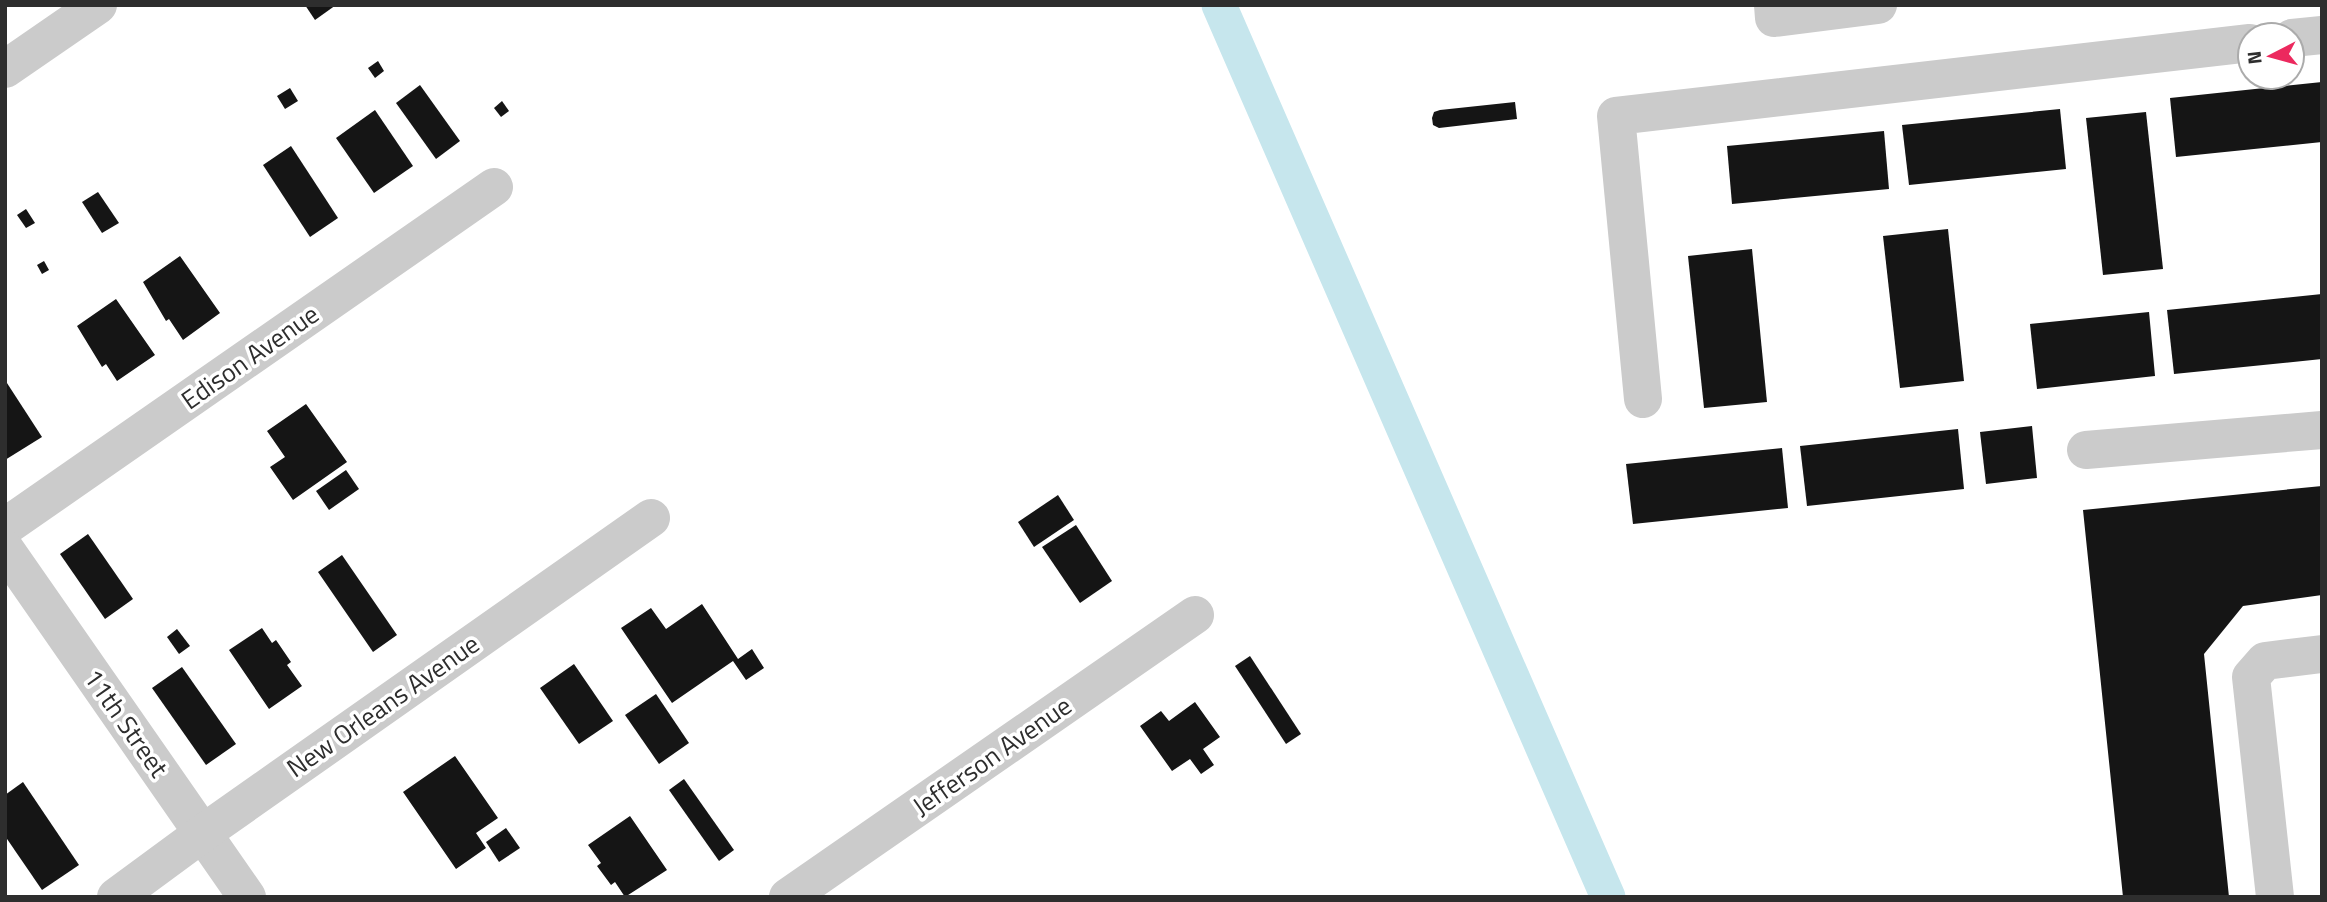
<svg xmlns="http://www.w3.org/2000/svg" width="2327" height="902" font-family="'Titillium Web',sans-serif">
  <rect width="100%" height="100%" fill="#fff"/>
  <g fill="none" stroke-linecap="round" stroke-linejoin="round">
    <path stroke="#c6e6ed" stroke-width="35" d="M1219 5 1608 897"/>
  </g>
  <g fill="#151515">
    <path d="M305 5H336L315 20Z"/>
    <path d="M378 61 384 71 375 78 368 68Z"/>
    <path d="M2322 82V142L2176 157 2170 98Z"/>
    <path d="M420 85 460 141 436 159 396 103Z"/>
    <path d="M290 88 298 101 285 109 277 96Z"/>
    <path d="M502 101 509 111 501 117 494 108Z"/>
    <path d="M1515 102 1517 119 1439 128 1433 125 1432 118 1434 112 1440 110Z"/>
    <path d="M2060 109 2066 169 1909 185 1902 125Z"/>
    <path d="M375 110 413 166 374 193 336 138Z"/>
    <path d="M2146 112 2163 269 2103 275 2086 118Z"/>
    <path d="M1884 131 1889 189 1732 204 1727 146Z"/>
    <path d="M291 146 338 218 310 237 263 165Z"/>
    <path d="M98 192 119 223 102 233 82 202Z"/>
    <path d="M26 209 35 223 26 228 17 215Z"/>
    <path d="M1948 229 1964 381 1900 388 1883 236Z"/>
    <path d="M1752 249 1767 402 1704 408 1688 256Z"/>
    <path d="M180 256 220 313 183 340 169 319 166 321 143 282Z"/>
    <path d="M44 261 49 270 42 274 37 265Z"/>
    <path d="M2322 294V359L2174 374 2167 310Z"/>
    <path d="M116 299 155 355 117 381 106 364 102 367 77 326Z"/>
    <path d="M2149 312 2155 376 2037 389 2030 324Z"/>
    <path d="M5 380 42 437 5 460Z"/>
    <path d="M306 404 347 462 293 500 270 467 285 457 267 431Z"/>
    <path d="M2032 426 2037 478 1986 484 1980 432Z"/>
    <path d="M1958 429 1964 489 1807 506 1800 446Z"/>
    <path d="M1782 448 1788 508 1633 524 1626 464Z"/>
    <path d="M346 470 359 489 329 510 316 491Z"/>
    <path d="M2322 486V595L2243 606 2204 654 2229 897H2123L2083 510Z"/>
    <path d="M1058 495 1074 520 1034 547 1018 522Z"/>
    <path d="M1076 525 1112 581 1080 603 1042 547Z"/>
    <path d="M88 534 133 599 105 619 60 554Z"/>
    <path d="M342 555 397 635 373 652 318 572Z"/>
    <path d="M702 604 738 659 752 649 764 668 746 680 733 661 672 703 621 628 651 608 666 629Z"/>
    <path d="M262 628 272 643 276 640 291 662 287 665 302 686 269 709 229 650Z"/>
    <path d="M177 629 190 646 179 654 167 637Z"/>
    <path d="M1250 656 1301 734 1286 744 1235 666Z"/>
    <path d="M574 664 613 721 579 744 540 688Z"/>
    <path d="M182 667 236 744 206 765 152 688Z"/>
    <path d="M656 694 689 743 659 764 625 715Z"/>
    <path d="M1195 702 1220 737 1203 749 1214 765 1201 774 1190 759 1172 771 1140 726 1161 711 1169 721Z"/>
    <path d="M455 756 498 818 476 833 486 848 456 869 403 792Z"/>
    <path d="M684 779 734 850 719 861 669 790Z"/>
    <path d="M23 782 79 865 42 890 5 836V795Z"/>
    <path d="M630 816 667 870 625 897 615 882 611 885 597 866 601 863 588 845Z"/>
    <path d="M506 828 520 848 499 862 486 842Z"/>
  </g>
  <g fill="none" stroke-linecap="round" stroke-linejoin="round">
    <g stroke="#cbcbcb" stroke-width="38">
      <path d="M1773 5 1774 18 1878 5"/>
      <path d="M2292 38 2322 35"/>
      <path d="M5 69 98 5"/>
      <path d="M1643 399 1616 116 2250 43"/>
      <path d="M2086 450 2322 430"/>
      <path d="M5 527 494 187"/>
      <path d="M5 549 247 897"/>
      <path d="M116 897 203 833 651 518"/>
      <path d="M788 897 1195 615"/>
      <path d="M2275 897 2251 677 2265 661 2322 654"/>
    </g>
  </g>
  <g text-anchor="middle" stroke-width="7" stroke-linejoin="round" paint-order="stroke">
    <g font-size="26" fill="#2e2e2e" stroke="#fff">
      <text transform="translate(250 357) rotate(-35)" y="9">Edison Avenue</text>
      <text transform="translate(383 706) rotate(-35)" y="9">New Orleans Avenue</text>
      <text transform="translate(126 723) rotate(55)" y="9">11th Street</text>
      <text transform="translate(992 756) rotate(-35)" y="9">Jefferson Avenue</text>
    </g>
  </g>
  <rect width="2327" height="902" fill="none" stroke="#2e2e2e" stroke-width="14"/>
  <g transform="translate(2271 56) rotate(264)"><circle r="33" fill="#ffffff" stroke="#ababab" stroke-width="2"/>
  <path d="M0-5L12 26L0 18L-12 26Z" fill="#ec295e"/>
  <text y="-10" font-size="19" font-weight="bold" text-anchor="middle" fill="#2e2e2e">N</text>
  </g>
</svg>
